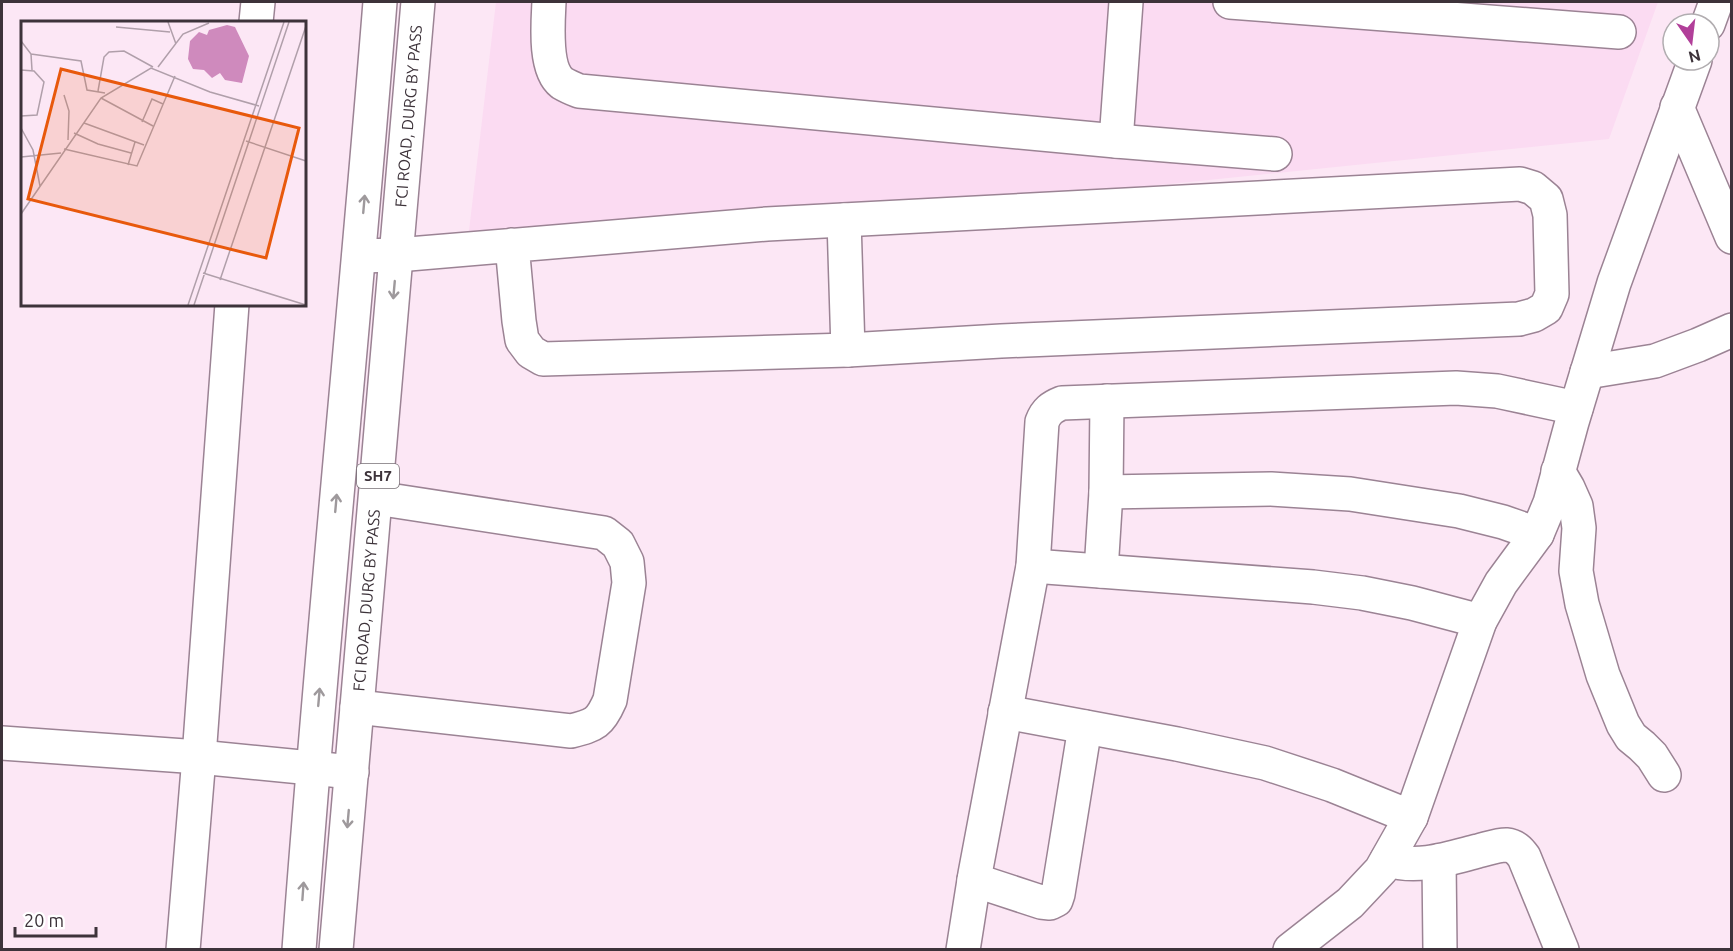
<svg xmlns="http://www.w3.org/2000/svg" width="1733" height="951" font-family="Ubuntu,sans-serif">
  <rect width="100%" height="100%" fill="#fce7f5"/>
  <path fill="#fbdbf2" d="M496 2H1658L1609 139 466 256Z"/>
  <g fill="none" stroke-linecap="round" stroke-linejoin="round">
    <g stroke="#9b8394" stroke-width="36">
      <g id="minor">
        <path d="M549 2C548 23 544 69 562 83 567 86 574 89 579 91L1116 141 1275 154"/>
        <path d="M1230 2 1619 32"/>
        <path d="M256 22 258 2"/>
        <path d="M1708 24 1716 2"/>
        <path d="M1677 107 1732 237"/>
        <path d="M1116 141 1126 2"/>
        <path d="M844 220 848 350"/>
        <path d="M359 256 397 255 767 224 1520 184 1533 188 1546 199 1550 215 1552 294 1546 308 1534 315 1519 319 1001 341 848 350 543 359 531 352 522 340 519 321 512 245"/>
        <path d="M1587 372 1655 361 1698 345 1732 330"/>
        <path d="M1558 471 1568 488 1576 506 1579 528 1576 571 1582 604 1603 675 1623 724 1631 737 1642 746 1652 756 1664 775"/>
        <path d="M1106 492 1271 489 1350 494 1459 511 1503 522 1537 534"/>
        <path d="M1033 566 1313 587 1362 593 1412 603 1480 621"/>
        <path d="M1101 571 1106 492 1107 401"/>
        <path d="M357 707 571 731C595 725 600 723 610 700L629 583 627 562 618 544 604 533 376 498"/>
        <path d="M1005 712 1177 744 1265 763 1332 785 1411 817"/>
        <path d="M2 743 199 757 352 772"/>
        <path d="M1387 860C1419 869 1447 859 1478 851 1487 849 1497 845 1506 845 1515 846 1519 850 1524 857L1562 950"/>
        <path d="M1439 861 1440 950"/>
        <path d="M974 880 1041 902 1050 903 1056 900 1058 894 1085 727"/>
        <path d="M183 950 199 757 232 304"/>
        <path d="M963 950 975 874 1033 566 1042 422C1046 411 1052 407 1062 403L1456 388 1497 391 1576 408"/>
        <path d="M1290 950 1350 903 1381 870 1411 817 1480 621 1501 583 1537 534 1550 503 1572 422 1614 283 1695 60"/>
      </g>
    </g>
    <g stroke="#9b8394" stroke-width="36">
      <g id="major">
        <path d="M299 950C322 633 355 318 380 2"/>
        <path id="s1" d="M336 950 418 2"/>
      </g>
    </g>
    <use href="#minor" stroke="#fff" stroke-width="33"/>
    <use href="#major" stroke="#fff" stroke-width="33"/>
  </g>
  <defs><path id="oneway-shaft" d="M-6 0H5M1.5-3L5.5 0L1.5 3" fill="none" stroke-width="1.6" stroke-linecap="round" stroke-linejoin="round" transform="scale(1.5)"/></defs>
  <g stroke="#9e999c">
    <use href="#oneway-shaft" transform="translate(364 204) rotate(-85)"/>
    <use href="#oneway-shaft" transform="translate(394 290) rotate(95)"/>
    <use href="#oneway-shaft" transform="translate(336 503) rotate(-85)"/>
    <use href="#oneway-shaft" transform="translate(319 697) rotate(-85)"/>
    <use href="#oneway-shaft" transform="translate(348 819) rotate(95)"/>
    <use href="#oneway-shaft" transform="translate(303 891) rotate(-86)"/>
  </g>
  <g text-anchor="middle" stroke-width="5" stroke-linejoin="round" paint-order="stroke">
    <rect fill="#fff" stroke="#777075" stroke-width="1.5" x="357" y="464" width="42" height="24" rx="4.5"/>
    <g font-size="15" font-weight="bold" fill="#3d333a">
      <text x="378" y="481">SH7</text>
    </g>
    <g font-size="16" fill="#3d333a" stroke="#fff">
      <text dy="6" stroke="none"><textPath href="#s1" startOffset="837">FCI ROAD, DURG BY PASS</textPath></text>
      <text dy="6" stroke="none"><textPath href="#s1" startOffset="351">FCI ROAD, DURG BY PASS</textPath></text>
    </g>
  </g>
  <g transform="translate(21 21)">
    <rect width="285" height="285" fill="#fce7f5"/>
    <path d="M206 4 214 6 228 35 221 62 204 59 199 52 191 57 183 49 172 48 167 38 169 20 178 11 186 14 188 9Z" fill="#cf8abd"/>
    <path fill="none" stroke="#b09faa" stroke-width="1.5" d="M147 1 155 23M95 6 149 11M0 20 10 33 11 49M10 33 60 40 66 69 84 72M137 46 162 13 188 2M0 49 13 50 23 61 16 94 0 95M77 70 83 36 88 31 103 30 132 46M43 74 48 90 47 119M80 77 132 105M121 101 131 78 142 83M63 102 123 124M0 107 12 129 19 165M53 112 77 123 110 132M225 120 285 140M43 128 116 145 154 55M0 136 40 132M107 144 114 121M0 193 80 77 130 47 189 71 238 85M182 252 285 284M199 259 285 5M167 284 263 1M173 284 268 1"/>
    <path fill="#e8590c" fill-opacity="0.15" stroke="#e8590c" stroke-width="3" d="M40 48 278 107 245 237 7 178Z"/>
    <rect width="285" height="285" fill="none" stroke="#3d333a" stroke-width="3"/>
  </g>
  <rect width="1733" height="951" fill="none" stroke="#3d333a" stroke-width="6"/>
  <g transform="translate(1691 42) rotate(166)"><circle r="28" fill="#ffffff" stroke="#b1adb0" stroke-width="1.5"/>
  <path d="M0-4.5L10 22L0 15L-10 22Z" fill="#b13f99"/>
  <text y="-9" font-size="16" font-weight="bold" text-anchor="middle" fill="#3d333a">N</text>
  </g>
  <path d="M15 927v9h81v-9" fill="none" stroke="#3d333a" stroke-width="3"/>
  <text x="24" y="927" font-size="18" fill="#3d333a" stroke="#ffffff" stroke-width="4.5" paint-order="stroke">20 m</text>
</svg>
